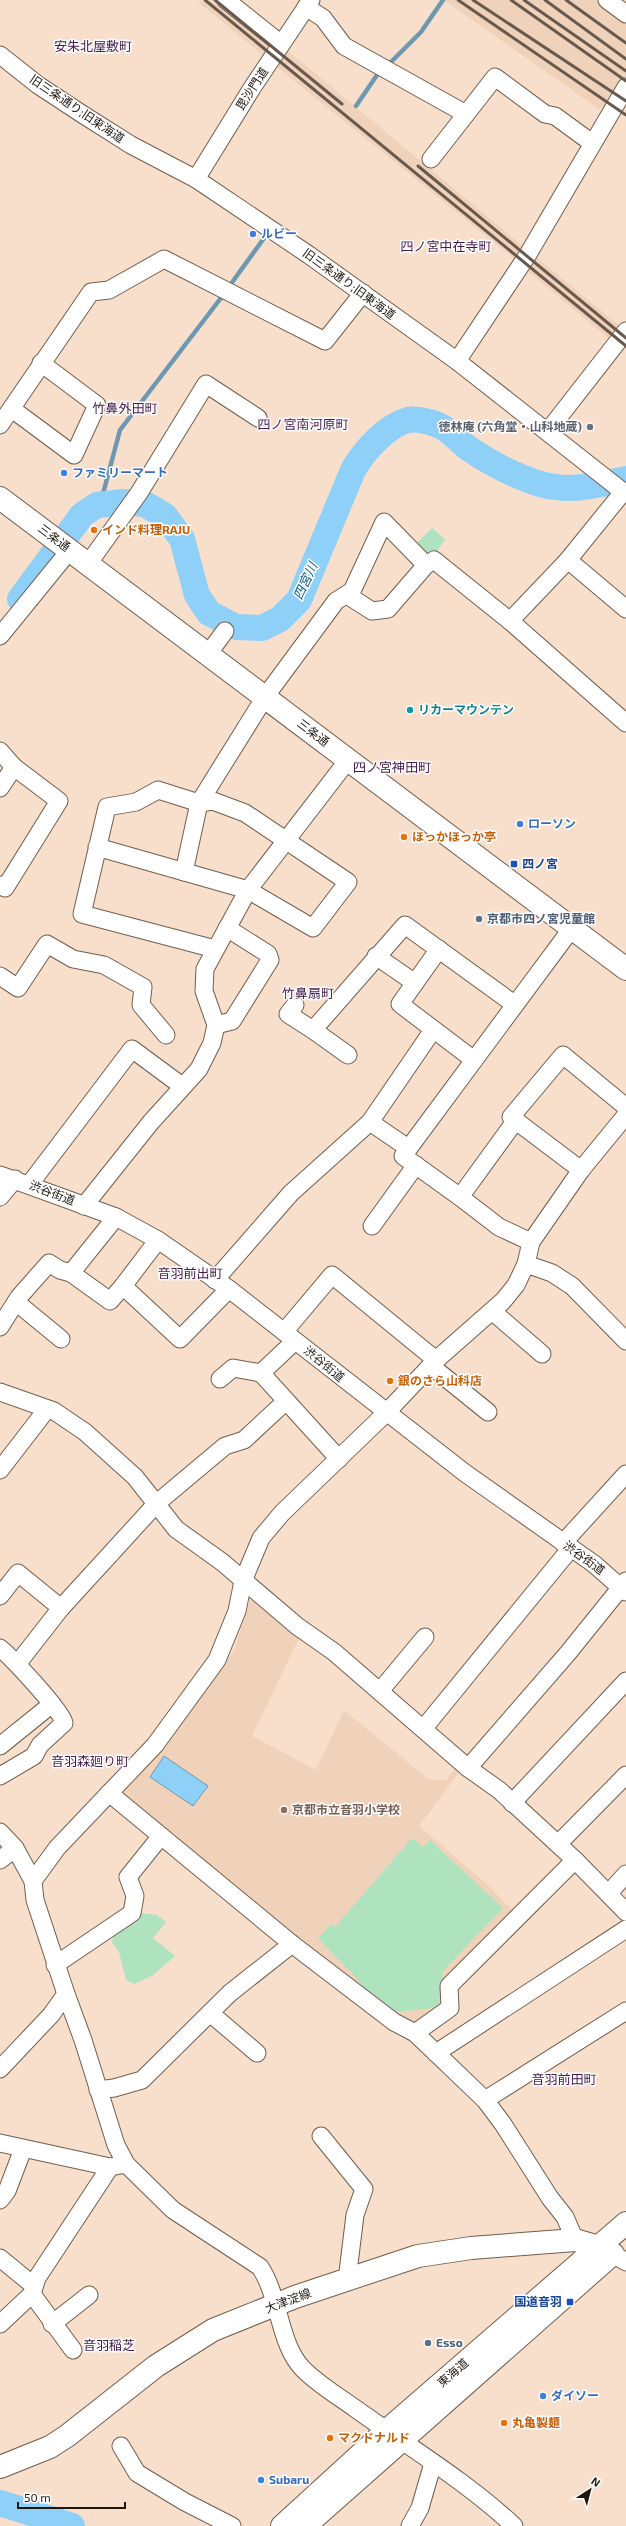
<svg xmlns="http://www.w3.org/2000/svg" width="626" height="2526" font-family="'Exo 2','Noto Sans JP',sans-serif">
  <rect width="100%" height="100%" fill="#f8dfcc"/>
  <g fill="#f0d2ba">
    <path d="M222 0 276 43 265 57 197 1Z"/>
    <path d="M444 0H599L626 24V75L605 109 602 107 599 109Z"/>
    <path d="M287 50 524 247 517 261 276 66Z"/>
    <path d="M535 256 622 328 612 341 526 270Z"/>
    <path d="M251 1598 301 1634 252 1736 316 1770 344 1710 428 1779 446 1780 458 1764 463 1767 419 1826 488 1885 512 1910 446 1981 448 1998 423 2023 404 2021 344 1982 303 1940H297L114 1793 162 1742 220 1672 234 1650Z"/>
  </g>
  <g fill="#afe3c0">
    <path d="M432 528 445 539 436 553H427L417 543Z"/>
    <path d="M412 1838 423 1847 430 1840 503 1908 443 1971 440 2006C423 2011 407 2010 390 2013L364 1994 361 1983 318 1938 331 1924 335 1927Z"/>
    <path d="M141 1913 157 1915 166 1922 153 1938 175 1956 152 1976 134 1984 126 1980 119 1952 112 1943 114 1933Z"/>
  </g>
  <path fill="#8fd0f8" stroke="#6d98b2" d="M164 1756 208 1786 193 1806 150 1777Z"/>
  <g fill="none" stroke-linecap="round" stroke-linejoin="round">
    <g stroke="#6d98b2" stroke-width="4.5">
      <path d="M391 62 421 32 443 0"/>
      <path d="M356 106 379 72"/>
      <path d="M228 288 267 234"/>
      <path d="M97 505 104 490 120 430 224 294"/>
    </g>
    <g stroke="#8fd0f8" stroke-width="26">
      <path d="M20 599 82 515 97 505 123 502 145 504 165 516 182 539 197 595 209 613 236 627 262 628 280 619 299 600 353 470C364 451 386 426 408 420 417 418 432 422 440 426 452 431 461 444 471 450 490 463 510 473 531 481 566 494 591 486 626 479"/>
      <path d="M0 2503 72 2526"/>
    </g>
    <g stroke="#715d4c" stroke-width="19">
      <g id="street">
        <path d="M226 0 281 44"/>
        <path d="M607 0 626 14"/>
        <path d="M306 7 323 18 344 46 466 114"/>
        <path d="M0 55 38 85 82 114 131 145 196 179 309 255 457 361 626 494"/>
        <path d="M431 159 495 77 545 114 555 116 592 143"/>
        <path d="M196 179 252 88 311 0"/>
        <path d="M457 361 527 256 626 87"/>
        <path d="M12 409 74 455 97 405 41 363"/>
        <path d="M0 425 91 292 109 290 164 259 325 341 363 293"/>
        <path d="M548 431 626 331"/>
        <path d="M623 492 568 560 510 621 626 723"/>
        <path d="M568 560 626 609"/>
        <path d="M88 564 139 493 206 384 258 418"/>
        <path d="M426 565 434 560 510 621"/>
        <path d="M0 636 70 550"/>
        <path d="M208 654 225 631"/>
        <path d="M0 751 14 767 59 801 5 888 0 885"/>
        <path d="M0 788 14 767"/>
        <path d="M97 847 248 890 313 928 348 882 245 813 213 801 199 803 158 790 136 802 107 807 82 914 215 949"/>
        <path d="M184 872 199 803 265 697 336 601 352 591 384 522 426 565 388 609 372 611 347 595"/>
        <path d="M439 949 400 1004 474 1060"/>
        <path d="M376 956 415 983"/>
        <path d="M0 976 18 988 47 944 73 959 104 965 143 987 141 1005 166 1035"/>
        <path d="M295 1005 288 1014 313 1030"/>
        <path d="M216 1025 232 1021 270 960 268 954 227 928"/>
        <path d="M348 1055 313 1030 405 925 514 1004"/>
        <path d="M516 1120 460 1197 499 1227 531 1242"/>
        <path d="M370 1122 408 1148"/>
        <path d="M581 1170 511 1117 563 1055 626 1107"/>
        <path d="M0 1175 116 1217 158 1240 229 1289 465 1473 594 1564 626 1592"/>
        <path d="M29 1185 132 1049 182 1086"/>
        <path d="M0 1197 15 1179"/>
        <path d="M460 1197 403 1156 572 928"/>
        <path d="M84 1206 151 1122 199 1069 212 1043 216 1025 204 991 205 969 248 890 348 760"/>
        <path d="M372 1226 416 1165"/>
        <path d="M158 1240 123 1286 180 1339 229 1289"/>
        <path d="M526 1264 552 1273 572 1286 626 1341"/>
        <path d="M71 1273 116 1217"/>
        <path d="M215 1280 291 1193 370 1122 433 1030"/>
        <path d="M16 1302 61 1339"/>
        <path d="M492 1311 542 1354"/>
        <path d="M0 1327 19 1297 49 1263 60 1270 71 1273 110 1301 123 1286"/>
        <path d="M284 1332 332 1275 436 1360"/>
        <path d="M295 1341 261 1373 339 1459"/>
        <path d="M431 1366 488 1412"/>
        <path d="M220 1379 233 1368 261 1373"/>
        <path d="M0 1392 54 1411 85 1432 135 1477 176 1529 222 1562 297 1626 334 1652 468 1768 499 1790 575 1860 626 1912"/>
        <path d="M0 1470 47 1409"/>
        <path d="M563 1543 626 1474"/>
        <path d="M0 1596 18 1573 61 1608"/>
        <path d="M0 1648C11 1657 62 1711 64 1723L40 1745 34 1756 0 1776"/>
        <path d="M18 1663 61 1608 157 1503 225 1446 244 1440 286 1401"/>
        <path d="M380 1691 425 1637"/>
        <path d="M423 1729 571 1548"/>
        <path d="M0 1746 52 1704"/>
        <path d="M468 1768 568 1653 626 1581"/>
        <path d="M109 1793 292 1944 394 2022 415 2033 436 2053 485 2100 503 2124 550 2198 565 2217 575 2240"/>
        <path d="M512 1803 626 1681"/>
        <path d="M0 1832 15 1848 33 1881"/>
        <path d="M558 1844 626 1775"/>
        <path d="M0 1860 15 1848"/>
        <path d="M609 1893 626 1874"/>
        <path d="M55 1965 132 1913 135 1896 128 1877 161 1836"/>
        <path d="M66 1994 83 2040 116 2145 126 2164 173 2210 260 2267C280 2297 279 2345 303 2369 319 2385 338 2396 356 2409 409 2447 467 2482 514 2526"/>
        <path d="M210 2013 257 2053"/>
        <path d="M415 2033 450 2008 449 1986 575 1860"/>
        <path d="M436 2053 626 1929"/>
        <path d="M0 2069 51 2015 66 1994 35 1900 33 1881 57 1848 155 1745 217 1660 237 1611 243 1581 261 1538 282 1513 386 1413 436 1360 503 1301 516 1285 526 1264 531 1242 581 1170 626 1115"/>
        <path d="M98 2090 114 2088 142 2080 230 1993 292 1944"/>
        <path d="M485 2100 626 2011"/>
        <path d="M321 2136 364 2189 355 2215 347 2280"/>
        <path d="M0 2143 110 2167 121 2165"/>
        <path d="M0 2200 7 2191 23 2149"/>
        <path d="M613 2254 626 2262"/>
        <path d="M0 2258 33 2285"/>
        <path d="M32 2294 73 2350"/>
        <path d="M0 2324 32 2294 37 2278 110 2167"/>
        <path d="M52 2324 89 2295"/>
        <path d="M121 2446 137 2473 185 2502 232 2526"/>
        <path d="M410 2526 420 2508 433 2463"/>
      </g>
    </g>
    <g stroke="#715d4c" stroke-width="24">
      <path id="secondary" d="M0 498 626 969"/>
    </g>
    <g stroke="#715d4c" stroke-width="24">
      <path id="primary" d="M0 2467 50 2447 67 2436 156 2366 213 2330 295 2297 418 2256 471 2248 575 2240 599 2247 613 2254"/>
    </g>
    <g stroke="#715d4c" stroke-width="24">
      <g id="highway">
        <path d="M282 2526 386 2431 626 2223"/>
        <path d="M305 2526 608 2258"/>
      </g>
    </g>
    <use href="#street" stroke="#fff" stroke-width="17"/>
    <use href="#secondary" stroke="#fff" stroke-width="22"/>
    <use href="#primary" stroke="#fff" stroke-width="22"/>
    <use href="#highway" stroke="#fff" stroke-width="22"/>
    <g stroke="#67594e" stroke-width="3">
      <path d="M205 0 626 346"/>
      <path d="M215 0 342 104"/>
      <path d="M458 0 626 115"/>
      <path d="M473 0 626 101"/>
      <path d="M511 0 626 81"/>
      <path d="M524 0 626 71"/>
      <path d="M545 0 626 59"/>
      <path d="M566 0 626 43"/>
      <path d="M418 166 626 338"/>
    </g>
  </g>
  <g fill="#3f7fe0" stroke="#fff" stroke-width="1.5">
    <circle cx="253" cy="234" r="4"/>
    <circle cx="64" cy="473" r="4"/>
    <circle cx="520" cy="824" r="4"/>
    <circle cx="543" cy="2396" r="4"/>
    <circle cx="261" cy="2480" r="4"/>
  </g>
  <circle fill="#6b7280" stroke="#fff" stroke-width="1.5" cx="590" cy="427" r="4"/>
  <g fill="#e8710a" stroke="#fff" stroke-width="1.5">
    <circle cx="94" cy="530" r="4"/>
    <circle cx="404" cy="837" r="4"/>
    <circle cx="390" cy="1381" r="4"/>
    <circle cx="504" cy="2423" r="4"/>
    <circle cx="330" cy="2438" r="4"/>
  </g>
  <circle fill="#0f9aa8" stroke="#fff" stroke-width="1.5" cx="410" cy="710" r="4"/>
  <g fill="#1a4fb4" stroke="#fff" stroke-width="1.5">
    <rect x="510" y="860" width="8" height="8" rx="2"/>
    <rect x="566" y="2298" width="8" height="8" rx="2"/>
  </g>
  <g fill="#5c6f8a" stroke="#fff" stroke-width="1.5">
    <circle cx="479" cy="919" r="4"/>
    <circle cx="428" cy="2343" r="4"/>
  </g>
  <circle fill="#8d6e63" stroke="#fff" stroke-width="1.5" cx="284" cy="1810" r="4"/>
  <g text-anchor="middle" stroke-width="3" stroke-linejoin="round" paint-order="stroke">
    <g font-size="12" fill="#1e160f" stroke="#fff">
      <text transform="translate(252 89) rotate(-57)" y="4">毘沙門道</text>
      <text transform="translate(77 109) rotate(34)" y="4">旧三条通り;旧東海道</text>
      <text transform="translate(349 284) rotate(36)" y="4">旧三条通り;旧東海道</text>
      <text transform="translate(54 538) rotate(37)" y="4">三条通</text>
      <text transform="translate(313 733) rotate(37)" y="4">三条通</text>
      <text transform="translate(52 1193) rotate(21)" y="4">渋谷街道</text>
      <text transform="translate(324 1364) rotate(39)" y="4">渋谷街道</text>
      <text transform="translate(584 1558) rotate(36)" y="4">渋谷街道</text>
      <text transform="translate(288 2301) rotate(-21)" y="4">大津淀線</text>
      <text transform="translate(453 2373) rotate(-41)" y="4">東海道</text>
    </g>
    <g font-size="12" font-weight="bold" fill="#366cbe" stroke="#fff" text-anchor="start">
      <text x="261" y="238">ルビー</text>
      <text x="72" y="477">ファミリーマート</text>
      <text x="528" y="828">ローソン</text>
      <text x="551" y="2400">ダイソー</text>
      <text x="269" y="2484">Subaru</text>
    </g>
    <g font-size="12" font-weight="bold" fill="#5b616d" stroke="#fff" text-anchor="end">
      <text x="582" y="431">徳林庵 (六角堂・山科地蔵)</text>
    </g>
    <g font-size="12" font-weight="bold" fill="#c56008" stroke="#fff" text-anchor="start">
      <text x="102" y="534">インド料理RAJU</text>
      <text x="412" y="841">ほっかほっか亭</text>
      <text x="398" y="1385">銀のさら山科店</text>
      <text x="512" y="2427">丸亀製麺</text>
      <text x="338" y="2442">マクドナルド</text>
    </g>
    <g font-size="12" font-weight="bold" fill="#0d838f" stroke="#fff" text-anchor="start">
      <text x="418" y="714">リカーマウンテン</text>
    </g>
    <g font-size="12" font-weight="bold" fill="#164399" stroke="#fff" text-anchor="start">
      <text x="522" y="868">四ノ宮</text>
      <text x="562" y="2306" text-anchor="end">国道音羽</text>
    </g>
    <g font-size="12" font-weight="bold" fill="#4e5e75" stroke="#fff" text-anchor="start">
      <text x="487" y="923">京都市四ノ宮児童館</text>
      <text x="436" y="2347">Esso</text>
    </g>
    <g font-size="12" font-weight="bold" fill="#785e54" stroke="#fff" text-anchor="start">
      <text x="292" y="1814">京都市立音羽小学校</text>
    </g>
    <g font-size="13" fill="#44194d" stroke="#fff">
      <text x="93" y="51">安朱北屋敷町</text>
      <text x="446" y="251">四ノ宮中在寺町</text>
      <text x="125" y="413">竹鼻外田町</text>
      <text x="303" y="429">四ノ宮南河原町</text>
      <text x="392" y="772">四ノ宮神田町</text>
      <text x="308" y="998">竹鼻扇町</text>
      <text x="190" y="1278">音羽前出町</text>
      <text x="90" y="1766">音羽森廻り町</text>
      <text x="564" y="2084">音羽前田町</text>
      <text x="109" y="2350">音羽稲芝</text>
    </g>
    <g font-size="13" font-style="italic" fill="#065b80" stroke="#fff">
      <text transform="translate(305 581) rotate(-65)" y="5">四宮川</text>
    </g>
  </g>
  <g transform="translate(590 2490) rotate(36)" stroke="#ffffff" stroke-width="3" paint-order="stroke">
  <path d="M0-3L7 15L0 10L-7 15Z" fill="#1e160f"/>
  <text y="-6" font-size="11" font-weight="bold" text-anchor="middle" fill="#1e160f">N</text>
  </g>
  <path d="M18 2502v6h107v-6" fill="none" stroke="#1e160f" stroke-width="2"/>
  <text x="24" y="2502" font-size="12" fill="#1e160f" stroke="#ffffff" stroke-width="3" paint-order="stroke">50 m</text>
</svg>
